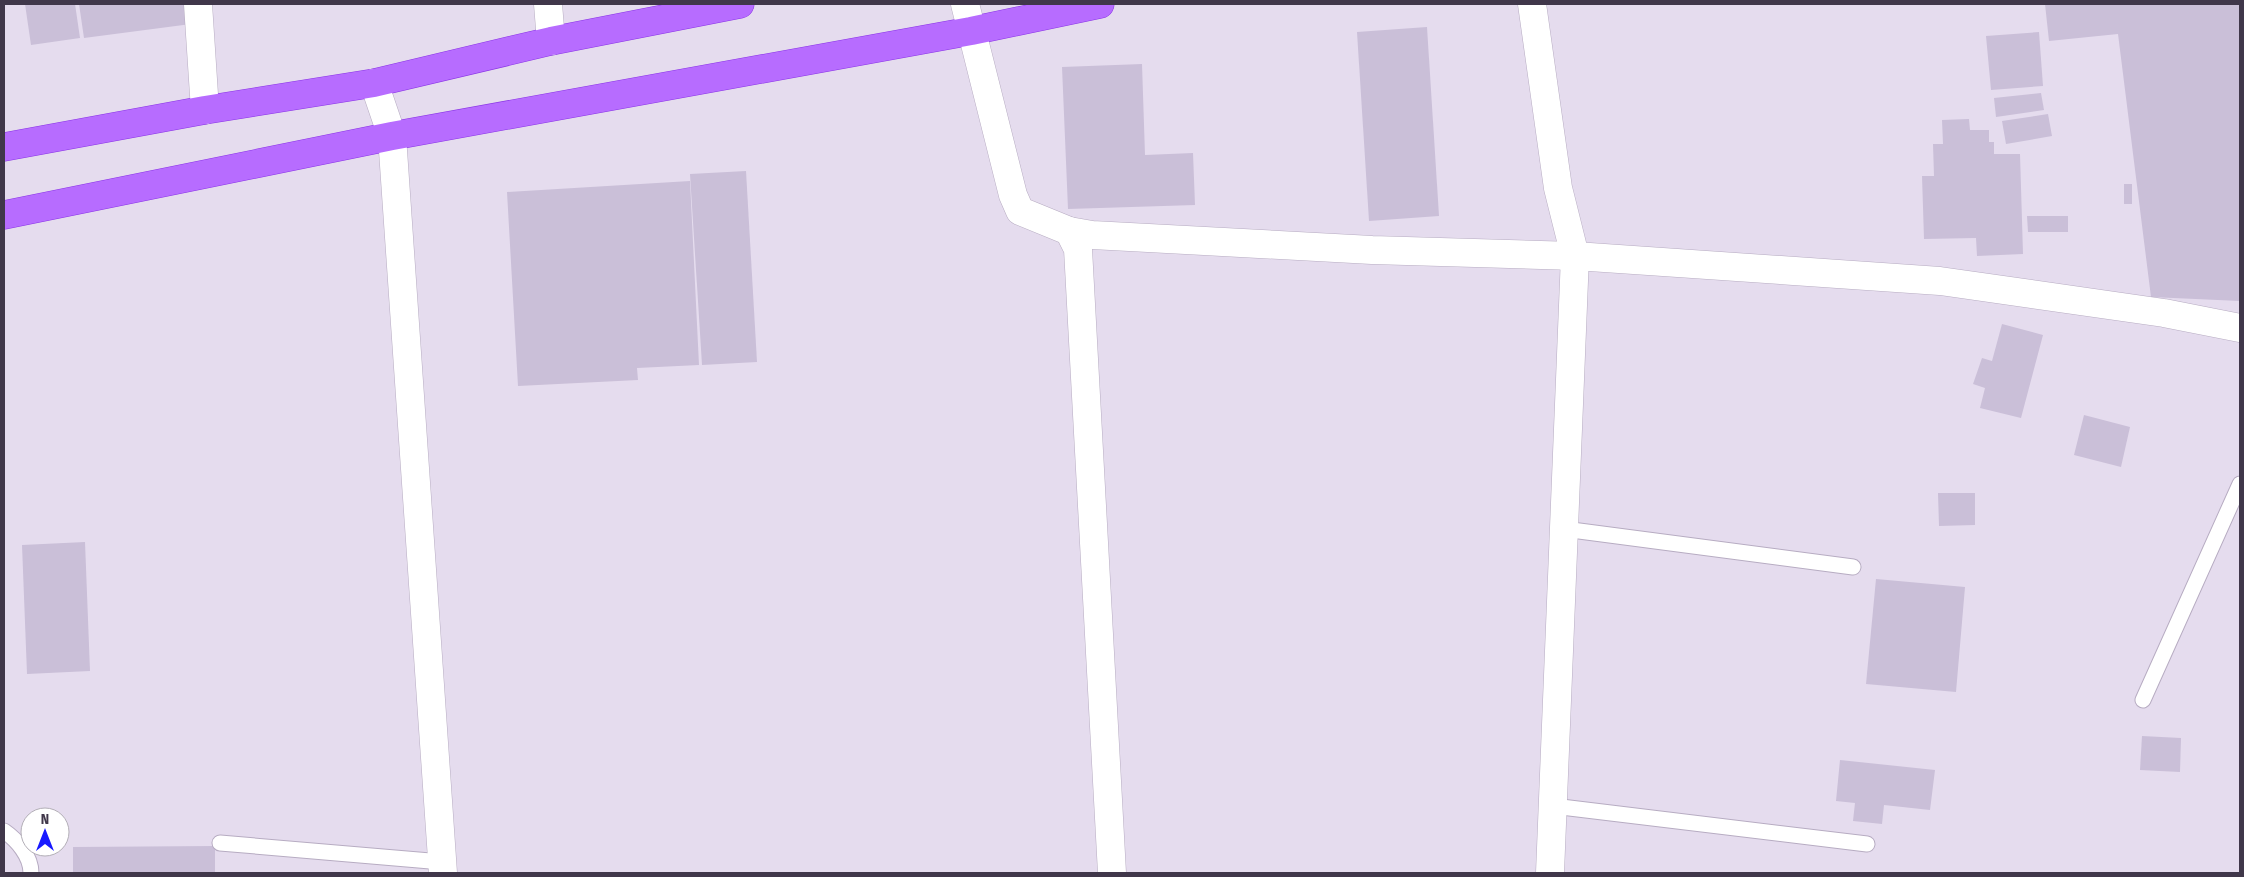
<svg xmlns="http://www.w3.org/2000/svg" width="2244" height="877" font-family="'Fira Sans Condensed',sans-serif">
  <rect width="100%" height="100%" fill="#f0eaf6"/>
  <path fill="#e5dcee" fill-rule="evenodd" d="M4 4H2240V873H4ZM30 817H60V847H30Z"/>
  <g fill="#cabfd8">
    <path d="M25 4H75L80 38 31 45Z"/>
    <path d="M79 4H188L191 24 84 38Z"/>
    <path d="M2045 4H2240V301L2151 297 2118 34 2049 41Z"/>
    <path d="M1427 27 1439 216 1369 221 1357 32Z"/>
    <path d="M2039 32 2043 86 1991 90 1986 36Z"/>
    <path d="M1142 64 1145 155 1193 153 1195 205 1068 209 1062 67Z"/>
    <path d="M2041 93 2044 110 1996 117 1994 98Z"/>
    <path d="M2048 114 2052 136 2006 144 2002 121Z"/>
    <path d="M1969 119 1970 130H1989V142H1994V154H2020L2023 254 1977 256 1976 238 1924 239 1922 176H1934L1933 144H1943L1942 120Z"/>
    <path d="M746 171 757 362 702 365 690 174Z"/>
    <path d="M690 181 699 365 637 368 638 380 518 386 507 192Z"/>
    <rect x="2124" y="184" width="8" height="20"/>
    <path d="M2027 216H2068V232H2028Z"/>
    <path d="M2002 324 2043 335 2021 418 1980 408 1985 388 1973 384 1982 358 1992 361Z"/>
    <path d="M2084 415 2130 427 2121 467 2074 455Z"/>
    <path d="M1938 493H1975V525L1939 526Z"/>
    <path d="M85 542 90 671 27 674 22 545Z"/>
    <path d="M1876 579 1965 587 1956 692 1866 684Z"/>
    <path d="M2142 736 2181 738 2180 772 2140 770Z"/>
    <path d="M1840 760 1935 770 1930 810 1884 805 1882 824 1853 821 1855 803 1836 801Z"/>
    <path d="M215 846V873H73V847Z"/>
  </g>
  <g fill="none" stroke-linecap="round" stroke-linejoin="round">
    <g stroke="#b7acc2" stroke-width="17">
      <g id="lane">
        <path d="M1564 529 1853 567"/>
        <path d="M2143 700 2240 484"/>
        <path d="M1553 806 1867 844"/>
        <path d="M4 831C17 840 31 856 31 873"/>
        <path d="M220 843 442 862"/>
      </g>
    </g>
    <g stroke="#b7acc2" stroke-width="29">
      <g id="street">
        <path d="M198 4 205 110"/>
        <path d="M548 4 551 41"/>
        <path d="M965 4 1013 195 1020 211 1069 231 1078 249 1112 873"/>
        <path d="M1532 4 1558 188 1575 256 1550 873"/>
        <path d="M374 83 392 136 443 873"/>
        <path d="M1069 231 1092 235 1372 250 1575 256 1940 281 2164 313 2240 328"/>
      </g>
    </g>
    <g stroke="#8935e5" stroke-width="29">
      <g id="highway">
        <path d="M4 147 205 110 374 83 551 41 740 4"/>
        <path d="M4 215 392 136 971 31 1100 4"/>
      </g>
    </g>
    <use href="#lane" stroke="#fff" stroke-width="15"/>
    <use href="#street" stroke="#fff" stroke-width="28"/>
    <use href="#highway" stroke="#b76cff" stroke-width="28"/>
  </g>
  <rect width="2244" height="877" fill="none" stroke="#40374a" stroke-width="10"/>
  <g transform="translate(45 832)"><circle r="24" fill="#ffffff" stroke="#b3afb7"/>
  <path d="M0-4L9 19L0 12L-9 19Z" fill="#1819ff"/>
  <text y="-8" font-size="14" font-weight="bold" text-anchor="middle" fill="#40374a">N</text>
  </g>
</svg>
